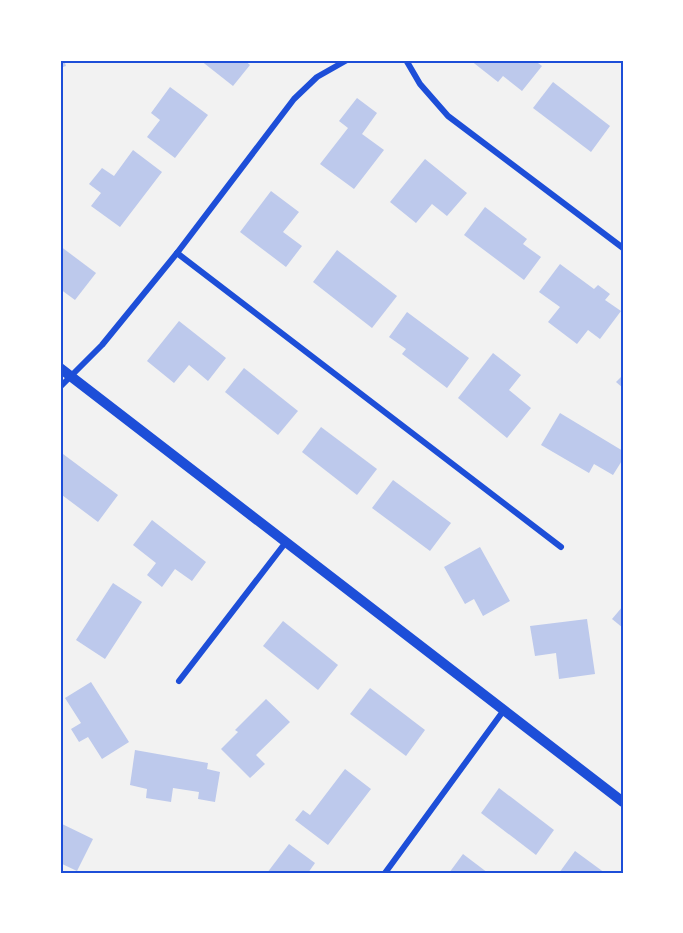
<svg xmlns="http://www.w3.org/2000/svg" width="683" height="933" font-family="'Noto Serif',serif">
  <rect width="100%" height="100%" fill="#f2f2f2"/>
  <g fill="#bdc9ec">
    <path d="M60 60H64L66 66 60 68Z"/>
    <path d="M200 60H244L250 65 233 86Z"/>
    <path d="M470 60H534L542 66 522 91 503 76 498 82Z"/>
    <path d="M553 82 610 126 591 152 533 108Z"/>
    <path d="M170 87 208 115 175 158 147 137 160 120 151 113Z"/>
    <path d="M357 98 377 113 362 134 384 150 354 189 320 164 348 128 339 121Z"/>
    <path d="M133 150 162 172 120 227 91 206 101 193 89 184 102 168 114 176Z"/>
    <path d="M425 159 467 193 447 216 432 204 416 223 390 202Z"/>
    <path d="M271 191 299 212 283 232 302 246 286 267 240 232Z"/>
    <path d="M485 207 527 239 523 244 541 257 524 280 464 235Z"/>
    <path d="M60 246 96 273 75 300 60 289Z"/>
    <path d="M337 250 397 296 372 328 313 282Z"/>
    <path d="M560 264 594 289 598 285 610 294 605 300 621 311 600 339 588 330 577 344 548 322 560 307 539 292Z"/>
    <path d="M407 312 469 358 447 388 402 354 406 349 389 337Z"/>
    <path d="M179 321 226 358 208 381 189 365 174 383 147 361Z"/>
    <path d="M493 353 521 375 509 390 531 408 507 438 458 398Z"/>
    <path d="M244 368 298 411 278 435 225 392Z"/>
    <path d="M623 375V388L616 382Z"/>
    <path d="M560 413 623 451V459L613 475 594 464 589 473 541 445Z"/>
    <path d="M321 427 377 469 357 495 302 452Z"/>
    <path d="M63 454 118 495 98 522 62 495 60 498V458Z"/>
    <path d="M393 480 451 523 430 551 372 508Z"/>
    <path d="M152 520 206 562 192 581 175 569 162 587 147 575 156 563 133 545Z"/>
    <path d="M480 547 510 601 483 616 474 599 465 604 444 567Z"/>
    <path d="M113 583 142 602 105 659 76 640Z"/>
    <path d="M623 606V628L612 619Z"/>
    <path d="M587 619 595 674 559 679 556 653 535 656 530 626Z"/>
    <path d="M283 621 338 665 318 690 263 646Z"/>
    <path d="M91 682 129 742 102 759 88 737 79 742 71 729 81 723 65 698Z"/>
    <path d="M370 688 425 730 406 756 350 714Z"/>
    <path d="M266 699 290 722 256 755 265 764 250 778 221 749 238 732 235 730Z"/>
    <path d="M135 750 208 763 207 769 220 772 215 802 198 799 199 792 173 788 171 802 146 798 147 789 130 785Z"/>
    <path d="M345 769 371 789 328 845 295 820 303 810 310 815Z"/>
    <path d="M499 788 554 830 536 855 481 813Z"/>
    <path d="M60 823 93 839 77 871 60 863Z"/>
    <path d="M289 844 315 863 308 873H267Z"/>
    <path d="M575 851 605 873H559Z"/>
    <path d="M463 854 488 873H449Z"/>
  </g>
  <g fill="none" stroke-linecap="round" stroke-linejoin="round">
    <g stroke="#1d4ed8" stroke-width="6">
      <path d="M406 60 420 84 448 116 623 248"/>
      <path d="M177 253 561 547"/>
      <path d="M60 387 102 345 177 253 294 99 317 77 347 60"/>
      <path d="M179 681 286 542"/>
      <path d="M385 873 504 710"/>
    </g>
    <path stroke="#1d4ed8" stroke-width="10" d="M60 368 623 802"/>
  </g>
  <rect width="683" height="933" fill="none" stroke="#ffffff" stroke-width="123"/>
  <rect x="62" y="62" width="560" height="810" fill="none" stroke="#1d4ed8" stroke-width="2"/>
</svg>
